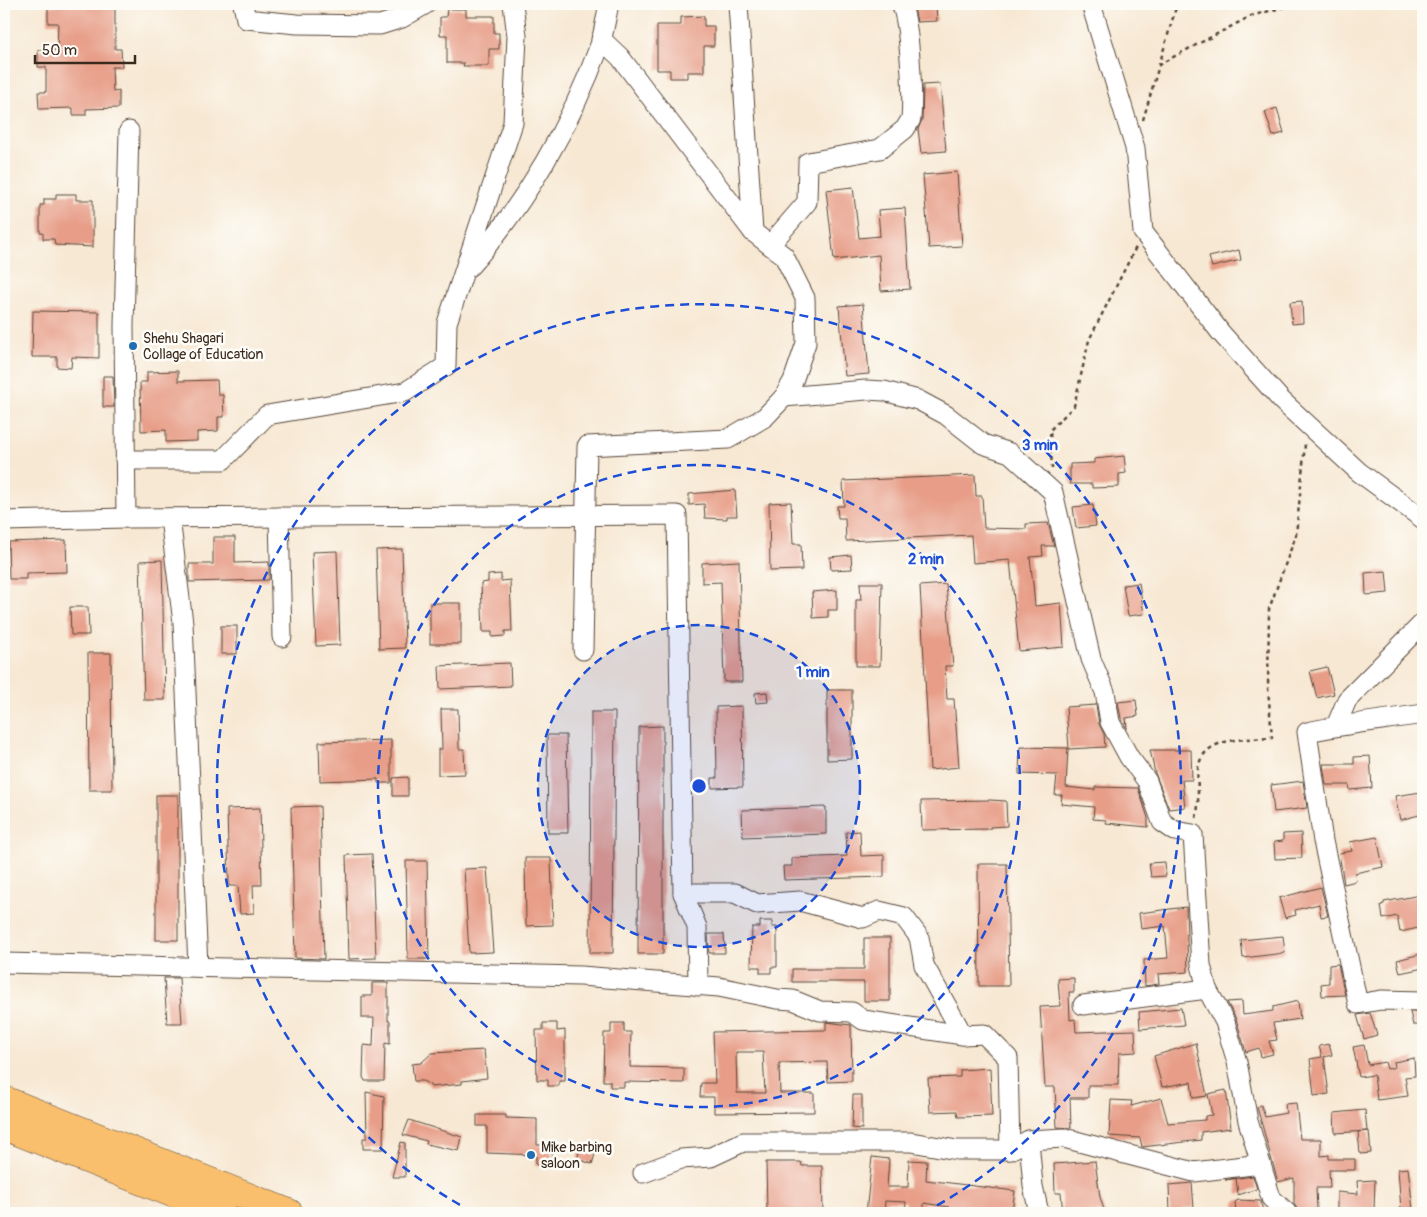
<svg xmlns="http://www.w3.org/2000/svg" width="1427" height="1217" font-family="Pangolin,sans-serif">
  <rect width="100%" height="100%" fill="#fdfcf7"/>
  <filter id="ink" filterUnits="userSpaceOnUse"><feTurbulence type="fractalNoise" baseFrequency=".02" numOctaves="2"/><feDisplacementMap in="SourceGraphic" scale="10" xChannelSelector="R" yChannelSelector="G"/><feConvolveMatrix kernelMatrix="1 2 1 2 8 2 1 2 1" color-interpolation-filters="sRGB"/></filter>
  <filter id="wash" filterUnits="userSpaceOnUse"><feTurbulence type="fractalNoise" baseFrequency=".0096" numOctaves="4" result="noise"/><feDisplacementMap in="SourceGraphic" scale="20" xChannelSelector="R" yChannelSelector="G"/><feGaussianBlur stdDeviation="1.12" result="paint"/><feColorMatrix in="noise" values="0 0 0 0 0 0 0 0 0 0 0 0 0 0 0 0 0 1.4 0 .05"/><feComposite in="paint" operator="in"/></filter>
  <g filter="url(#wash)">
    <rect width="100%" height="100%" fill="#f7e8d3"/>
    <g id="blocks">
      <g fill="#e79d87" fill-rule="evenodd">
        <path d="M57 4H115V49H121L122 67H112L113 92 119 91V108L86 109V115H73V108L39 109 38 92H46V67H38V50H57L58 23H48V6H57Z"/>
        <path d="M913 4H936L937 21 917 22Z"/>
        <path d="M447 9H466V16H494V33H499V49H489V66H463L464 63H447V35H440V17H446Z"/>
        <path d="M704 16V26H714V46H704V72H687V78H670V70H657V25H681V17Z"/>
        <path d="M940 84 946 151 921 153 918 129 922 120 923 85Z"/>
        <path d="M1277 108 1284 133 1273 136 1265 112Z"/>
        <path d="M957 172 962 246 929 248 923 175Z"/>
        <path d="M853 187 859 238 880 236 878 210 905 208 910 289 881 291 879 255 834 260 826 190Z"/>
        <path d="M56 194H76V200H93V247L55 245 54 239H43V233H40V205H44V199H56Z"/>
        <path d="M1239 250 1241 260 1212 267 1209 257Z"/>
        <path d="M1302 301 1303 323 1292 324 1290 302Z"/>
        <path d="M863 304 869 374 845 376 839 306Z"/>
        <path d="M33 311 99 312V358L72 357 71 368 57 367V357H32Z"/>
        <path d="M178 371V381L217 380 218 395H223L224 417H218V431L197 432V441L166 442V430L141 431 140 382H147V372Z"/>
        <path d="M103 376H113L114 407H103Z"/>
        <path d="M1124 456 1126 473 1119 474V487L1092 488V484H1070V464L1094 463V459Z"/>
        <path d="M975 475 976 496H982L984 528 1026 529V524L1048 523 1054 546H1042L1043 556 1030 557 1033 584 1035 606 1061 603 1064 647 1019 651 1010 560 973 563 971 535 846 541 845 518H838L837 506H844L843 481Z"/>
        <path d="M735 490 737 516H727V519L705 518 704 504 689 505V494Z"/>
        <path d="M791 502 793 544H801L802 570 770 571 769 503Z"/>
        <path d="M1093 505 1096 526 1076 528 1073 507Z"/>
        <path d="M213 537H235V563L269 562V580L189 582V564H213Z"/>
        <path d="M66 540 67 572 26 573V579H9L8 542Z"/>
        <path d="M402 549 405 648 379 649 376 550Z"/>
        <path d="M337 551 340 645 316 646 312 552Z"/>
        <path d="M851 555 852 569 831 570 830 557Z"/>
        <path d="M162 560 165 700H144L140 561Z"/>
        <path d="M739 561 742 682H724L721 582 702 583V563Z"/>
        <path d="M1386 571 1388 593 1366 595 1365 573Z"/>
        <path d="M501 574V581L510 580 512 631H505V636L492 637V632H483L481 583 488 582V575Z"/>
        <path d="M860 583H882L880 666H856V600H861Z"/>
        <path d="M1139 583 1144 614 1128 616 1123 585Z"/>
        <path d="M946 584 953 666H945L947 699H954L959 767 930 770 920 586Z"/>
        <path d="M837 590V610H828V617L813 618 812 592Z"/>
        <rect x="430" y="603" width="31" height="41"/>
        <path d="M70 607H88L89 635H71Z"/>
        <rect x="221" y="626" width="16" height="28"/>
        <path d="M88 653H111L112 790H89Z"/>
        <path d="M510 663 511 686 440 689 439 666Z"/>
        <path d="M1327 667 1334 694 1317 698 1310 671Z"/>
        <path d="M827 690H852V759L827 760Z"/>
        <path d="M767 692 768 702 756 703 755 693Z"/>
        <path d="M1136 700 1138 716 1126 718 1127 729 1121 718 1118 702Z"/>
        <path d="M1096 705 1099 724 1104 734 1105 747 1069 749 1066 707Z"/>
        <path d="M742 706 743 787 712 788V778H717L716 707Z"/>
        <path d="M441 709H458L459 749H464L465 774 438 775V749H442Z"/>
        <path d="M591 712H615L613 953H590Z"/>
        <path d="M663 726V954H638L639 727Z"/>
        <path d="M547 735H566L568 833H548Z"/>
        <path d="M391 740V783H378V779L320 781 319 742Z"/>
        <path d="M1020 747 1068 748 1066 787 1095 790V787L1138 788 1148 818V827L1106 823V820L1093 819 1094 807 1061 804 1062 795H1055L1057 775 1019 774Z"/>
        <path d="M1150 750H1191L1192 780H1182L1185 807 1169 809 1155 773Z"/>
        <path d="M1370 756 1372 788 1350 790 1349 785H1326L1323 764H1354V757Z"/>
        <path d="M408 777V796H393V778Z"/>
        <path d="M1303 781 1307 808 1274 812 1271 785Z"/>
        <path d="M1421 792 1423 814 1400 820 1395 796Z"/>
        <rect x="156" y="795" width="22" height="145"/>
        <path d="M990 800 1006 801 1007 826 990 827V829L922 830 921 801Z"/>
        <path d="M320 806 324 959 295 958 291 807Z"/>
        <path d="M826 807V834L743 837 742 810Z"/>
        <path d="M260 808 262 885H253L254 913 240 914 238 886H229L227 809Z"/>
        <path d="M860 831 861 856 884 855V877L784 880 783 866H792V858L847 856 846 832Z"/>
        <path d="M1301 833 1302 858 1275 859 1274 842 1283 841V834Z"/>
        <path d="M1377 837 1383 867 1355 873 1356 881 1344 884 1339 853 1352 851 1350 842Z"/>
        <path d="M372 854 376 958 349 959 346 855Z"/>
        <path d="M525 858H551L553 925 526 926Z"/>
        <path d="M406 861H427L429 959H408Z"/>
        <path d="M1165 862 1166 876 1151 877 1149 863Z"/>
        <path d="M978 864H1007L1009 986H979Z"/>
        <path d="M487 868 493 952 469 953 464 869Z"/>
        <path d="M1321 887 1328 916 1321 917 1319 904 1295 910 1296 915 1285 918 1279 898Z"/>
        <path d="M1420 895 1423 927 1400 932 1397 916 1383 919 1381 905 1384 904V902Z"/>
        <path d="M1186 907 1188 972 1158 974 1159 984 1145 986 1144 960 1168 958 1165 926 1141 929 1139 913Z"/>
        <path d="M760 921H772V927H777V967H771V973H760V967H751L752 927H760Z"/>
        <path d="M708 934H724L725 953H709Z"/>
        <path d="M1283 936 1285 953 1243 958 1241 940Z"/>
        <path d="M864 938H890V1001H864V982H792V969H864Z"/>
        <path d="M1421 954 1423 968 1400 973 1397 960Z"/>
        <path d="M1338 964 1345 995 1322 996 1321 984 1329 983V965Z"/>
        <path d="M164 978H179L182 1023H167Z"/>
        <path d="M1074 978V992H1069L1070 1020 1075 1019 1076 1032 1135 1030 1136 1052 1119 1053 1118 1085H1088V1098H1070L1071 1128 1057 1127 1055 1087H1045L1040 1007 1060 1006 1058 979Z"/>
        <path d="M372 983H388V1021H390V1044L385 1043 384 1081H365L363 1077 364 1045 373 1046 374 1018H362V996H372Z"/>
        <path d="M1242 1001 1243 1015 1273 1011V1007L1298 1001 1300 1019 1273 1023 1277 1040 1269 1041 1273 1054 1261 1057 1259 1048 1246 1052 1236 1019 1227 1002Z"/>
        <path d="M1181 1008 1184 1025 1140 1029 1139 1012Z"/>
        <path d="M1410 1012H1423V1025H1413Z"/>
        <path d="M1370 1013 1377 1035 1364 1039 1357 1015Z"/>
        <path d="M826 1022 851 1025 852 1081 828 1082 827 1062 779 1063 780 1093H814V1112L714 1113V1097H700L701 1083H715L713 1032 826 1030ZM736 1052H763L765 1093H737Z"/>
        <path d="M543 1023H557V1031L565 1030V1081H559V1086H548V1080H537L536 1030H543Z"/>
        <path d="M611 1023H624V1032H631L630 1067 684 1068V1083L624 1082V1087H610V1081H603L604 1033H611Z"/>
        <path d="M1196 1043 1207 1096 1193 1098 1191 1082 1162 1087 1154 1056Z"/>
        <path d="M1329 1044 1332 1055 1324 1057 1329 1094 1314 1096 1310 1059 1322 1057 1319 1046Z"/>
        <path d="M1364 1045 1368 1065 1385 1062 1387 1069 1395 1067 1394 1062 1414 1058 1415 1076 1405 1077 1408 1096 1377 1100 1374 1075 1359 1077 1353 1047Z"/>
        <path d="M484 1050 487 1078 462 1081V1084L431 1087 430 1085 423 1081H414L412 1064 421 1063 432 1053Z"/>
        <path d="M990 1068 992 1116 958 1117 957 1111 930 1112 928 1078 960 1077V1070Z"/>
        <path d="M1226 1090 1231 1128 1201 1132V1140L1142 1147 1140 1138 1109 1136 1111 1100 1132 1101 1131 1106 1161 1098 1168 1123 1205 1120V1116L1212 1115 1208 1094Z"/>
        <path d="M366 1092 384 1096 383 1149H363V1138H367Z"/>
        <path d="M853 1095H862V1129L852 1128Z"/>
        <path d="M1296 1103 1300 1139H1321V1156L1329 1155V1159H1355V1170H1329L1330 1188H1316L1317 1210H1298L1294 1204V1178L1278 1182 1257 1107 1261 1105 1265 1117 1286 1113 1285 1104Z"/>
        <path d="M1365 1110 1367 1131 1335 1133 1334 1113Z"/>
        <path d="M477 1115H506V1118L537 1119V1145H552V1165H536V1155L487 1153V1126H477Z"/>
        <path d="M409 1120 462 1137 459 1151 426 1144 427 1141 403 1135Z"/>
        <path d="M1369 1131 1371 1153 1360 1154 1358 1132Z"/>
        <path d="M401 1142 405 1143V1177H392Z"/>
        <path d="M581 1146 596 1151 592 1164 577 1159Z"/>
        <path d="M872 1157 889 1159 887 1187H908L909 1160 927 1161 926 1180 1015 1191 1012 1211 948 1213 949 1207 924 1203V1213H905L906 1202 885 1201 884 1213H866Z"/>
        <path d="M1095 1161 1100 1197 1105 1213H1063L1061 1193H1055L1054 1164Z"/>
        <path d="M766 1162H801L802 1166H822L823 1213H767Z"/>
        <path d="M1408 1168 1413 1209 1401 1210 1398 1169Z"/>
        <path d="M1253 1176 1257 1189 1238 1195 1236 1178 1225 1180Z"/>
        <path d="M1375 1180 1374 1211 1337 1209V1192L1358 1194 1357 1181Z"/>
        <path d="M1192 1183 1194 1208H1184V1213H1170L1169 1185Z"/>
        <path d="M1238 1200 1260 1201 1264 1213H1236L1235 1202Z"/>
      </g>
    </g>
  </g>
  <g filter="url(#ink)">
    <use href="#blocks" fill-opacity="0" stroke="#574639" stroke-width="1"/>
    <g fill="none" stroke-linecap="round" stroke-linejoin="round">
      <g stroke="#574639" stroke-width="21">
        <g id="minor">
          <path d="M243 4 246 19 297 24 380 25 402 18 426 4"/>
          <path d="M738 4 753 232"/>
          <path d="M1091 4 1135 148 1143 232 1221 333 1282 401 1359 472 1423 519"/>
          <path d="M770 245 807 202 808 162 880 149 905 129 911 119C913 97 910 22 901 4"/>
          <path d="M470 266C526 203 571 124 600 45 604 32 606 17 609 4"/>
          <path d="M784 397 866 390 884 391 918 400 946 415 983 444 1010 453 1053 492 1091 659 1105 692 1110 722 1129 757 1147 781 1162 822 1175 831 1193 834 1201 965 1207 989 1225 1022 1237 1062 1248 1121 1271 1198 1287 1213"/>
          <path d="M125 460H223L267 415 405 392 446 366 447 323 513 123 517 36 513 4"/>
          <path d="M279 517 282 637"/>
          <path d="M126 518 124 326 129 131"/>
          <path d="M170 518 183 623 198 967"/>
          <path d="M4 521 126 518 677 515 683 893 697 927 698 986"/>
          <path d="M583 650 587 446 728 439 765 417 784 397 793 381 806 343 805 298 784 256 753 232 620 57 601 39"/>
          <path d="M1423 714C1385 720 1345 724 1307 732L1323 841 1358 1004 1381 1000 1423 1001"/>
          <path d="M1336 726 1347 700 1423 623"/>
          <path d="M683 893H735L757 904 800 901 863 918 879 911 904 917 919 937 924 965 963 1035 984 1034 1008 1058 1010 1150 1029 1140 1064 1138 1194 1172 1261 1164"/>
          <path d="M4 963 581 976 719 987 777 999 793 1000 820 1011 852 1012 863 1020 963 1035"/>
          <path d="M1083 1005 1207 989"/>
          <path d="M1029 1140 1033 1186 1039 1213"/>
          <path d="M643 1173 681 1159 711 1157 743 1142H911L957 1150H1010"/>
        </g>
      </g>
      <g stroke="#574639" stroke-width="29">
        <g id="highway">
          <path d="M4 1100 289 1213"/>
          <path d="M4 1126 222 1213"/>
        </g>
      </g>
      <g stroke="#574639" stroke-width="2.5" stroke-dasharray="4 4" stroke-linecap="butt">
        <path d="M1158 65 1251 16 1295 4"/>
        <path d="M1143 120 1177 4"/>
        <path d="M1052 469 1050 430 1074 406 1089 340 1136 247"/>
        <path d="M1196 818C1201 800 1195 777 1199 764 1208 735 1248 740 1272 738L1268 688 1269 609 1296 535 1305 444"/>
      </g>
      <use href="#minor" stroke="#fff" stroke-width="19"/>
      <use href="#highway" stroke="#f9bf6d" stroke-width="28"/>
    </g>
  </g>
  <circle cx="699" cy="786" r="161" fill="#1d4ed8" fill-opacity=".12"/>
  <g fill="none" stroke="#1d4ed8" stroke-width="2.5" stroke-dasharray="9 6">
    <circle cx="699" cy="786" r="161"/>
    <circle cx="699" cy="786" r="321"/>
    <path d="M473 1212A482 482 0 1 1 925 1212"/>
  </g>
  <g fill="#1f6fb2" stroke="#fdfcf7" stroke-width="2">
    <circle cx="133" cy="346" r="5"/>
    <circle cx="531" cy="1155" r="5"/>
  </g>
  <g text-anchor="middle" stroke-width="5" stroke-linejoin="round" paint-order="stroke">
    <g font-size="14" fill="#3b2a1e" stroke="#fdfcf7" text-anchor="start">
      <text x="143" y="343">Shehu Shagari<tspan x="143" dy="16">Collage of Education</tspan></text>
      <text x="541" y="1152">Mike barbing<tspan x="541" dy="16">saloon</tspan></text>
    </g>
  </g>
  <circle cx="699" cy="786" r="8" fill="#1d4ed8" stroke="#fdfcf7" stroke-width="2.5"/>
  <g font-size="15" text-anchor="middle" font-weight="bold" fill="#1d4ed8" stroke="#fdfcf7" stroke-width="5" stroke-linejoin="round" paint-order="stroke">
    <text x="1040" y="450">3 min</text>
    <text x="926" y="564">2 min</text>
    <text x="813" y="677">1 min</text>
  </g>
  <rect width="1427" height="1217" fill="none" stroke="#fdfcf7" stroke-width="20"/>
  <path d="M35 55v8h100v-8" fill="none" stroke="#3b2a1e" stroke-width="2.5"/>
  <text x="42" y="55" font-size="15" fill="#3b2a1e" stroke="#fdfcf7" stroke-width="4" paint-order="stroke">50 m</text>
</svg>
